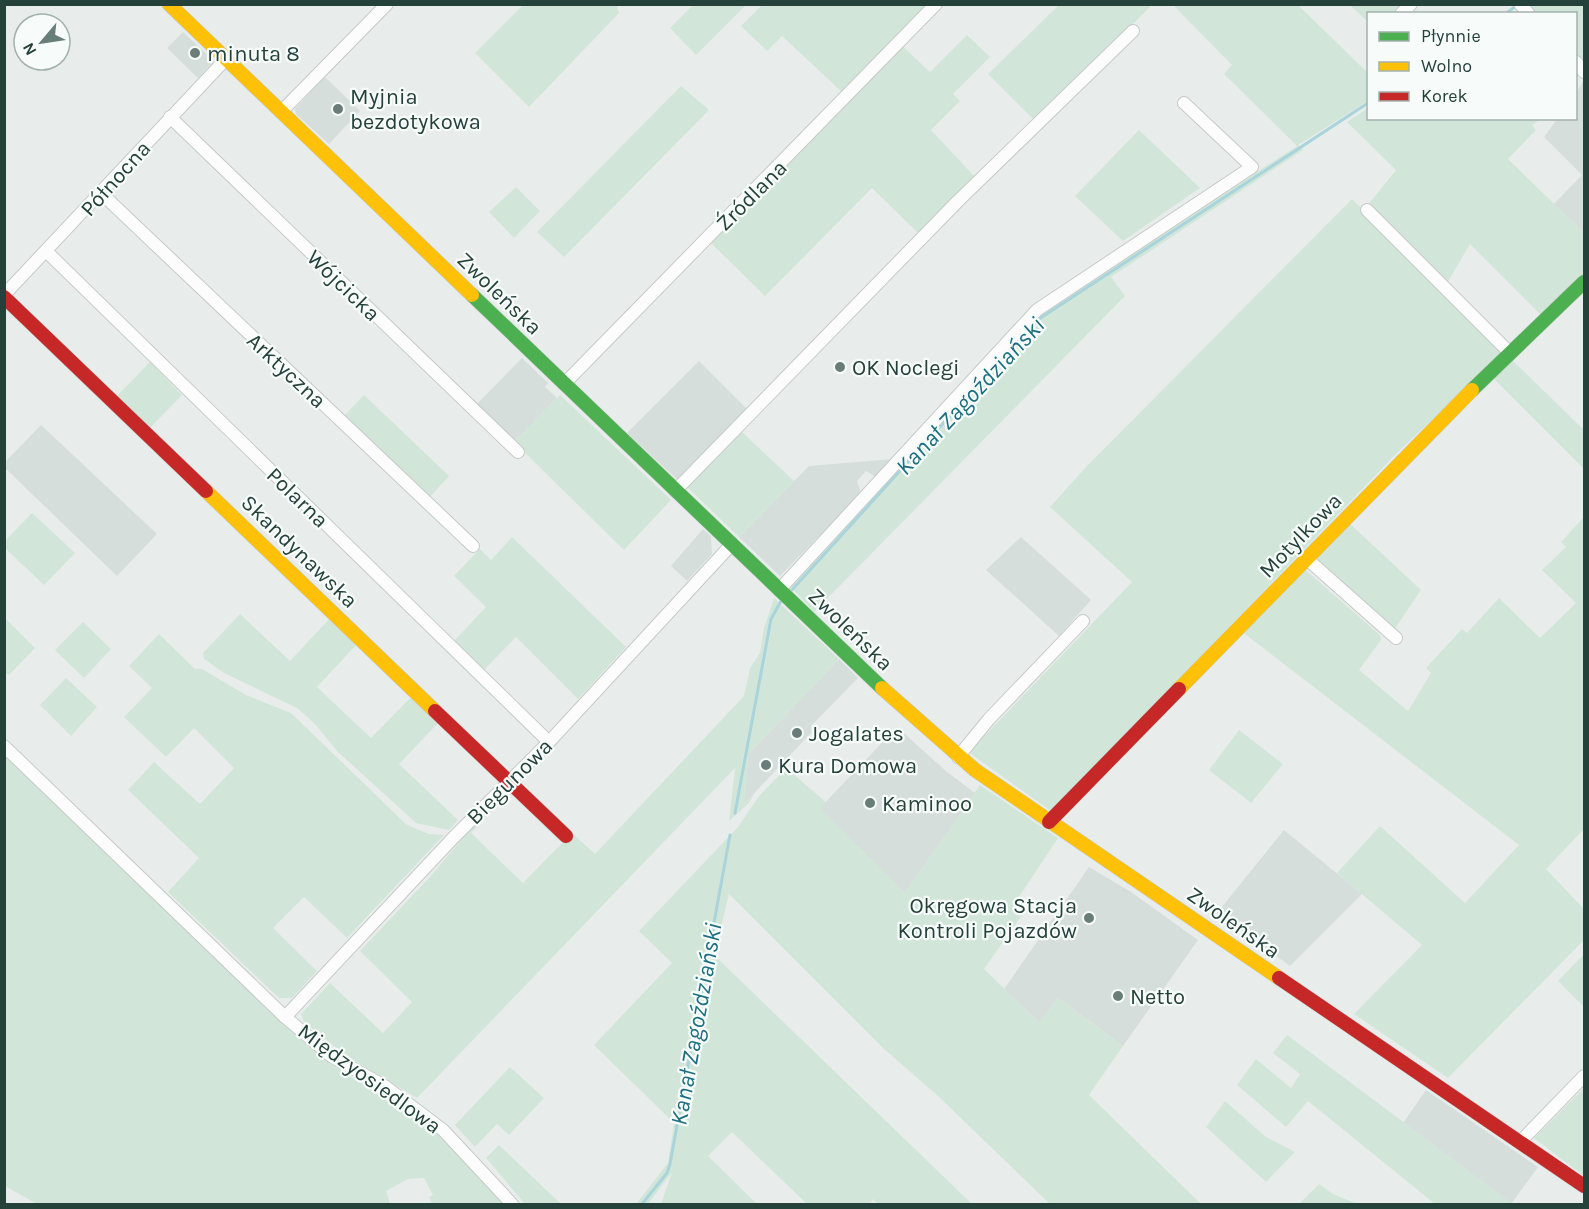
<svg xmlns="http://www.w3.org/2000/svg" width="1589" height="1209" font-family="Karla,sans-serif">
  <rect width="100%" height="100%" fill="#e8edeb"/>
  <g fill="#d6dedb">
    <path d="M183 32 214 61 198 78 167 48Z"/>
    <path d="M325 77 360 111 329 144 296 114 295 109Z"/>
    <path d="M1584 80V233L1554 204 1582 175 1544 137 1557 119 1576 118V93Z"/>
    <path d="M522 358 548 383 545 387 557 398 514 442 475 406Z"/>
    <path d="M699 361 750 412 680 482 627 433Z"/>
    <path d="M41 425 157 534 117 576 5 468V462Z"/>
    <path d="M893 459 876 477 866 471 857 481 861 493 780 576 739 537 809 466Z"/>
    <path d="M703 529 711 536 712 554 687 581 671 566Z"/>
    <path d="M1021 537 1091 600 1059 636 986 570Z"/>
    <path d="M839 659 858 678 811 726V733L744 804 748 754Z"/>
    <path d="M897 727 947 772 975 793 905 893 819 809Z"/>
    <path d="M1284 830 1362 894 1290 966 1217 913Z"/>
    <path d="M1089 867 1131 892 1198 940 1123 1046 1058 998 1040 1023 1004 989Z"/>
    <path d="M1426 1090 1538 1167 1511 1204 1403 1123Z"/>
  </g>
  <g fill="#d1e6d8">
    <path d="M524 4 620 5 617 7 619 13 529 107 475 53Z"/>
    <path d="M693 5V4L746 5 696 55 670 28Z"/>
    <path d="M762 5H926L842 92 782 36 767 51 741 26Z"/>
    <path d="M1059 5H1152L1035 121 988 74Z"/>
    <path d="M1173 5H1298L1368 73V101L1298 145 1303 150 1111 277 1125 296 814 612 789 585 1038 315 1297 146 1224 74 1232 65Z"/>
    <path d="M1350 5H1405L1395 13 1368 14V22Z"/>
    <path d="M1526 5H1584V64L1576 55V14L1535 13Z"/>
    <path d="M967 35 990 57 953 94 960 101 931 130 975 177 918 233 872 188 765 296 711 243 766 189 901 45 930 72Z"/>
    <path d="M681 86 709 110 564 257 537 232Z"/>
    <path d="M1368 108V118L1541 119 1532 125 1536 130 1508 159 1584 233V279L1543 317 1470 244 1446 285 1367 206 1396 170 1347 122Z"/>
    <path d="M1139 130 1200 188 1123 241 1075 196Z"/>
    <path d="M516 187 540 211 514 238 489 212Z"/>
    <path d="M1352 199 1505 351 1399 451 1051 811 971 754V750L1132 582 1050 507 1085 468Z"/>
    <path d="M1509 357 1584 430V469L1491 376Z"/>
    <path d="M150 362 182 395 148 430 116 397Z"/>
    <path d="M364 395 449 476 428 499 342 418Z"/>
    <path d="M560 395 671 500 624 550 514 442Z"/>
    <path d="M741 431 794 481 739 537 687 487Z"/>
    <path d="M32 513 75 553 44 585 5 548V541Z"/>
    <path d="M1583 518 1584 829 1546 869 1584 909V940L1448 1078 1354 1014 1422 945 1337 873 1380 826 1465 903 1519 845 1241 631 1303 568 1380 635 1381 640 1359 670 1408 711 1431 673 1426 668 1462 629 1467 633 1499 598 1540 638 1576 603 1542 570 1566 547 1561 542Z"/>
    <path d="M1348 522 1421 590 1394 630 1313 559Z"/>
    <path d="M512 537 626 647 578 699 516 637 484 670 454 641 486 607 454 576 480 549 491 560Z"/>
    <path d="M774 598 839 659 748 754 745 803 755 793 748 804 729 821 735 768 417 1098 346 1056 304 1022 301 1014 330 983 383 1033 412 1002 360 951 430 877 487 809 510 788 513 793H509L471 833 523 883 572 833 595 854 744 696 750 668 760 653 764 628Z"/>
    <path d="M240 614 290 661 332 616 359 642 317 687 371 738 413 695 441 720 399 764 458 820 449 830 416 823 337 751 315 724 297 708 224 673 204 659 203 653Z"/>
    <path d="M5 618 35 648 9 675 5 672Z"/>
    <path d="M83 622 111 649 84 678 55 650Z"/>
    <path d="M159 634 195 669H202L246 695 291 713 407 825 429 834 444 835 347 938 304 897 273 928 317 971 292 998H279L168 892 199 858 128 790 154 762 200 804 234 768 194 728 166 757 124 717 152 688 129 666Z"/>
    <path d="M66 678 97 707 71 736 40 705Z"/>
    <path d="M1239 730 1283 764 1251 803 1209 770Z"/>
    <path d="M4 755 297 1037 349 1076 396 1102 423 1121 451 1146 504 1204H432L429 1197 433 1195 424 1178 408 1179 386 1191 390 1204H37L5 1186Z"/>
    <path d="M786 768 826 802 820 809 905 893 980 785 1058 838 1013 906 1022 915 984 969 1040 1023 1058 998 1123 1046 1089 1095 1201 1204H1050L938 1096 883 1048 729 894 714 955 972 1204H878L873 1199 870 1204H807L732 1132 708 1156 757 1204H661L672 1172 648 1204H636L668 1163 674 1123 594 1045 672 963 639 931 738 827 759 796Z"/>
    <path d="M1584 954V1007L1558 981Z"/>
    <path d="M1287 1035 1513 1204H1435L1308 1101 1286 1127 1237 1085 1256 1059 1291 1088 1300 1074 1273 1053Z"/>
    <path d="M510 1067 544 1098 509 1135 497 1124 475 1147 455 1125Z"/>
    <path d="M1584 1088V1176L1534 1138Z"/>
    <path d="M1225 1101 1266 1137 1295 1152 1266 1182 1206 1127Z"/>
    <path d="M499 1145 561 1204H525L486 1158Z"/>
    <path d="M1319 1184 1333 1194 1355 1203 1299 1204Z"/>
  </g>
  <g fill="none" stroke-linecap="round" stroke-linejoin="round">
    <g stroke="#a9d4db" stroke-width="3">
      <path d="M1505 14 1516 6"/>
      <path d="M790 592 1036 321 1368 103"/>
      <path d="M735 813 771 619 781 601"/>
      <path d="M642 1204 667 1173 670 1164 730 835"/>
    </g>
    <g stroke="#c5cac8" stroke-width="14">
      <g id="street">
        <path d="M1520 4 1529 14"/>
        <path d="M1401 14 1411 4"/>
        <path d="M1576 62 1584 72"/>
        <path d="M281 112 387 4"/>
        <path d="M170 117 518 452"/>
        <path d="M101 193 473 546"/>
        <path d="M1367 210 1509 352"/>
        <path d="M47 252 549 742"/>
        <path d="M4 295 226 59"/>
        <path d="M564 384 936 4"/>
        <path d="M675 491 957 202 1133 31"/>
        <path d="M1306 558 1396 638"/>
        <path d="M779 590 1037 310 1252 167 1184 103"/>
        <path d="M4 746 285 1017 331 1056 386 1087 443 1130 512 1204"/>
        <path d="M958 757 989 719 1083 621"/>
        <path d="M285 1017 454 837 549 742 732 544"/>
        <path d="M1520 1142 1584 1076"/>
      </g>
    </g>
    <g stroke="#c3cbc8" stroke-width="15">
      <g id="fast">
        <path d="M472 295 882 688"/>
        <path d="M1472 390 1584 282"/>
      </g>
    </g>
    <g stroke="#c3cbc8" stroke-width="15">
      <g id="slow">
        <path d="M169 4 472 295"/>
        <path d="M206 491 435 711"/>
        <path d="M882 688 975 770 1279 978"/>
        <path d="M1179 689 1472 390"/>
      </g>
    </g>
    <g stroke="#c3cbc8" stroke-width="15">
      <g id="jam">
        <path d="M4 297 206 491"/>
        <path d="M435 711 566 836"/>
        <path d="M1049 822 1179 689"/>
        <path d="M1279 978 1584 1186"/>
      </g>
    </g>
    <use href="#street" stroke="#fcfcfc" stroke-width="12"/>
    <use href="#fast" stroke="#4caf50" stroke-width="14"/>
    <use href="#slow" stroke="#ffc107" stroke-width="14"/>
    <use href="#jam" stroke="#c62828" stroke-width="14"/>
  </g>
  <g fill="#697e78" stroke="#f7fbf9" stroke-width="2">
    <circle cx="195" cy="53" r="6"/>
    <circle cx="338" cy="109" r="6"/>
    <circle cx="840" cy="367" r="6"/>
    <circle cx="797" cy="733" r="6"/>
    <circle cx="766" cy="765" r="6"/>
    <circle cx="870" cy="803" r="6"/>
    <circle cx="1089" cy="918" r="6"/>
    <circle cx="1118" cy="996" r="6"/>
  </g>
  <g text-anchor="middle" stroke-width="4.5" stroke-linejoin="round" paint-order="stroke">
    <g font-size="22" fill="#24423a" stroke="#f7fbf9" text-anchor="start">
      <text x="207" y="61">minuta 8</text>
      <text x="350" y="104">Myjnia<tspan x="350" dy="25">bezdotykowa</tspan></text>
      <text x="852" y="375">OK Noclegi</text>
      <text x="809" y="741">Jogalates</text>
      <text x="778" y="773">Kura Domowa</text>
      <text x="882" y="811">Kaminoo</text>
      <text x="1077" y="913" text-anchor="end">Okręgowa Stacja<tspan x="1077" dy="25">Kontroli Pojazdów</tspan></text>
      <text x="1130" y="1004">Netto</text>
    </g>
    <g font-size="22" fill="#24423a" stroke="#f7fbf9">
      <text transform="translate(115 178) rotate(-48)" y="8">Północna</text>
      <text transform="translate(751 195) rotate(-45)" y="8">Źródlana</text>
      <text transform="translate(344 285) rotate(44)" y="8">Wójcicka</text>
      <text transform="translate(500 293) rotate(44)" y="8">Zwoleńska</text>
      <text transform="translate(287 370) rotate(43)" y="8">Arktyczna</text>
      <text transform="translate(298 497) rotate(44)" y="8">Polarna</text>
      <text transform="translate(1300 535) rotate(-46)" y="8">Motylkowa</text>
      <text transform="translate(300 551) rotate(44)" y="8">Skandynawska</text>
      <text transform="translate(851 629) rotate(44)" y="8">Zwoleńska</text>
      <text transform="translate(509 781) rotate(-45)" y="8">Biegunowa</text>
      <text transform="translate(1234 922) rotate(35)" y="8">Zwoleńska</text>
      <text transform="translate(370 1078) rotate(36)" y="8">Międzyosiedlowa</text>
    </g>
    <g font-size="24" font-style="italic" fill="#1c6f80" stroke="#f7fbf9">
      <text transform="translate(970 396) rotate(-47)" y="8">Kanał Zagoździański</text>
      <text transform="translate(696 1024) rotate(-80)" y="8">Kanał Zagoździański</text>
    </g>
  </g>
  <rect width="1589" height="1209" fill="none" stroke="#24423a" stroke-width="12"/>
  <rect x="1367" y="12" width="210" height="108" fill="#f7fbf9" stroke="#a3b1ad" stroke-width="1.5"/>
  <rect x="1379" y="32" width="30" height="9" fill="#4caf50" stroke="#a3b1ad" stroke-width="1.5"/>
  <text x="1421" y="42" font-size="18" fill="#24423a">Płynnie</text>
  <rect x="1379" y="62" width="30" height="9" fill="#ffc107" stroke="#a3b1ad" stroke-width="1.5"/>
  <text x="1421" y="72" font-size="18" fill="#24423a">Wolno</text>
  <rect x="1379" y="92" width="30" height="9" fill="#c62828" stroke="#a3b1ad" stroke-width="1.5"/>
  <text x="1421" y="102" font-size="18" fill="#24423a">Korek</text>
  <g transform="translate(42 42) rotate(241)"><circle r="28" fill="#f7fbf9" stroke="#a3b1ad" stroke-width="1.5"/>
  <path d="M0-4.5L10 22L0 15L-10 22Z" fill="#697e78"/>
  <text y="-9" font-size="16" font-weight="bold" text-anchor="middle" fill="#24423a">N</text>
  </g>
</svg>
